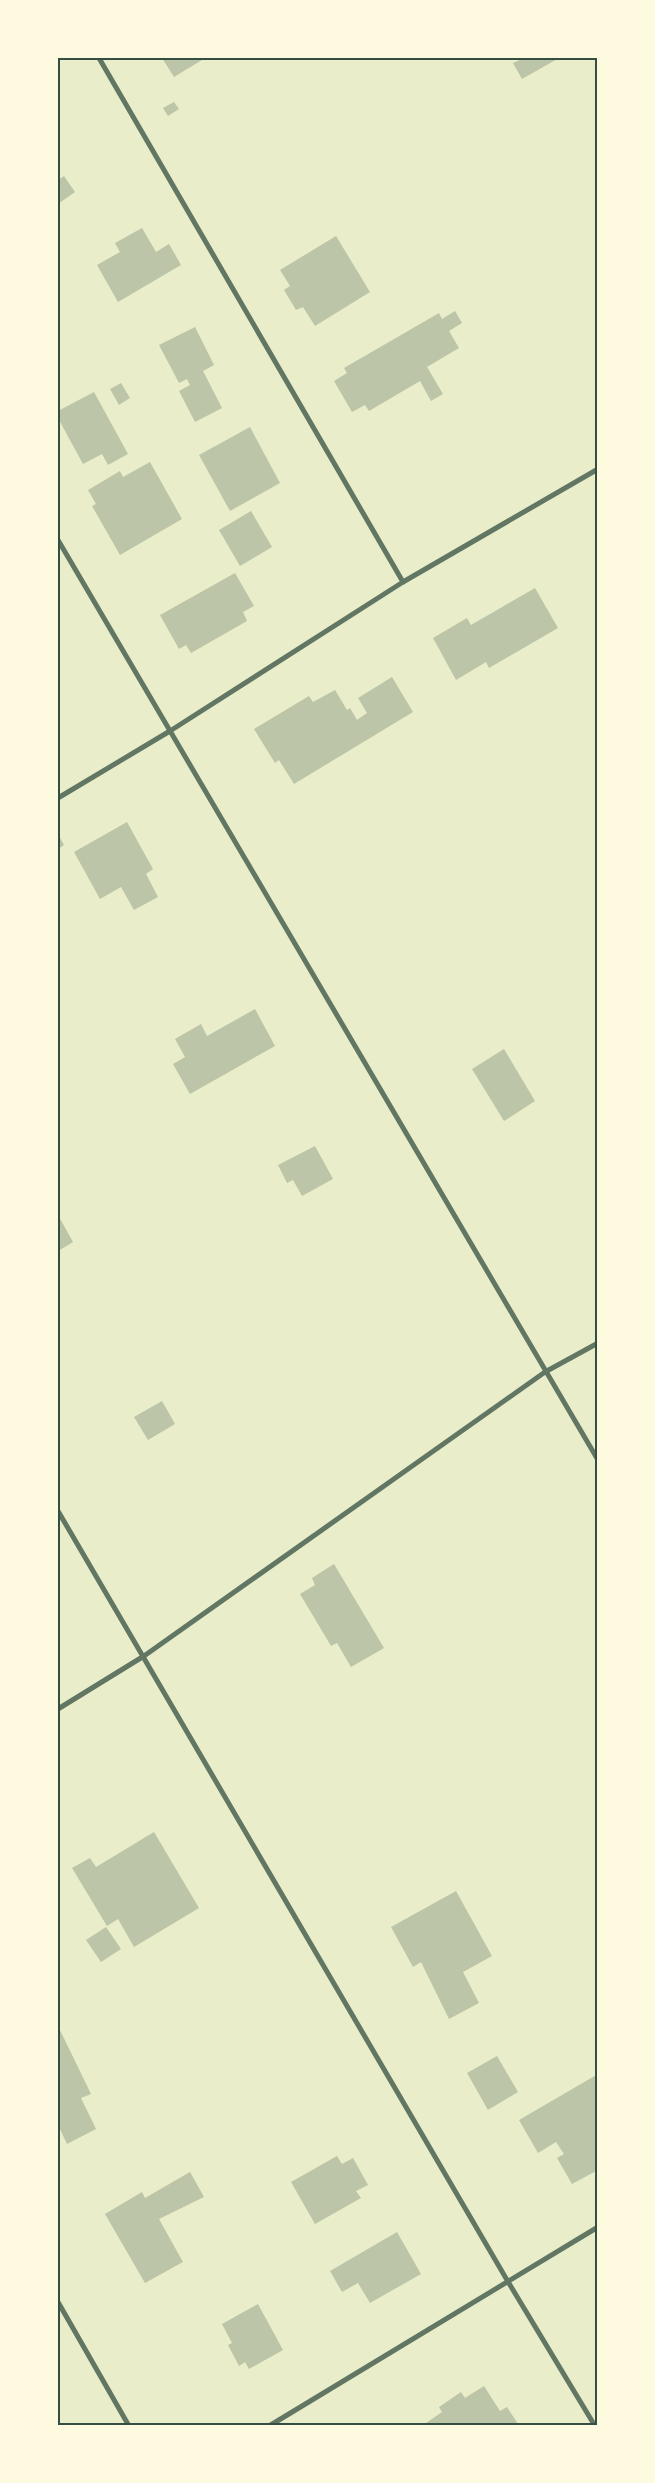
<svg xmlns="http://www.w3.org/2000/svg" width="655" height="2483" font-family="Ubuntu,sans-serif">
  <rect width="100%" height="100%" fill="#e9edc9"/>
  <g fill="#bcc5a7">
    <path d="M162 58H200L202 60 174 77Z"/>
    <path d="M524 58H559L522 79 513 63Z"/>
    <path d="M174 102 179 109 168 116 163 108Z"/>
    <path d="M64 176 75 192 58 204V180Z"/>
    <path d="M142 228 156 252 169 244 181 265 118 302 97 265 120 252 115 243Z"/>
    <path d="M336 236 370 292 315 326 303 307 296 310 284 290 290 286 280 270Z"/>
    <path d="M455 311 462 323 449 331 459 348 427 367 443 394 431 401 420 381 369 411 365 405 352 412 334 381 347 373 344 368 439 313 442 319Z"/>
    <path d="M195 327 214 365 203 371 222 408 195 422 179 391 190 385 187 379 179 383 159 345Z"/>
    <path d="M121 383 130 398 119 405 110 389Z"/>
    <path d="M94 392 128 454 108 465 102 454 83 464 58 418V411Z"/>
    <path d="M250 427 280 483 230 511 199 455Z"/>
    <path d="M150 462 182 519 120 555 92 506 96 504 88 490 120 471 123 477Z"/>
    <path d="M251 511 272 547 240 566 219 530Z"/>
    <path d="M235 573 254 606 243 612 247 621 191 653 186 645 179 649 160 615Z"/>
    <path d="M535 588 558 628 489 668 486 662 456 680 433 638 467 618 471 625Z"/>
    <path d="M392 677 413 712 294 784 279 760 275 763 254 729 309 696 313 702 335 690 347 710 350 708 357 720 367 713 358 698Z"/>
    <path d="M127 822 153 869 146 874 158 897 134 910 121 887 100 899 74 852Z"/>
    <path d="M58 834 64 845 58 849Z"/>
    <path d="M255 1009 275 1046 190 1094 173 1064 185 1057 175 1039 201 1024 207 1036Z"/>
    <path d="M504 1049 535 1101 504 1121 472 1069Z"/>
    <path d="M315 1146 333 1179 302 1196 293 1180 287 1183 278 1165Z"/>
    <path d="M58 1215 73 1242 58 1251Z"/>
    <path d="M162 1401 175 1424 148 1440 134 1417Z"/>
    <path d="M334 1564 384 1648 351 1667 337 1643 331 1646 300 1594 315 1585 312 1578Z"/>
    <path d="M154 1832 199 1908 134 1947 118 1919 107 1926 72 1868 90 1858 96 1867Z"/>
    <path d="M456 1891 492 1956 463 1972 479 2003 449 2019 421 1962 413 1967 391 1927Z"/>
    <path d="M106 1927 121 1949 101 1962 86 1940Z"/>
    <path d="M58 2026 91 2094 81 2098 96 2129 67 2144 58 2125Z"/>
    <path d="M497 2056 518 2092 488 2110 467 2073Z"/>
    <path d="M598 2074V2170L572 2184 557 2158 564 2154 556 2142 538 2153 519 2120Z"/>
    <path d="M337 2156 342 2164 353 2158 368 2185 356 2191 361 2198 315 2224 291 2182Z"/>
    <path d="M190 2172 204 2197 159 2219 183 2262 145 2283 105 2214 142 2192 145 2198Z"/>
    <path d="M397 2232 421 2274 370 2303 358 2283 342 2292 330 2271Z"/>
    <path d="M258 2304 283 2350 249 2369 245 2362 239 2366 228 2345 232 2343 222 2324Z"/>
    <path d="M484 2386 500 2411 507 2407 518 2424 515 2426H422L442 2412 439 2407 461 2392 465 2398Z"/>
  </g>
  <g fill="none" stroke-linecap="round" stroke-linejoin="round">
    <g stroke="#617663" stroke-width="5">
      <path d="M99 58 403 582"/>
      <path d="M58 540 598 1460"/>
      <path d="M58 798 170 731 403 582 598 469"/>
      <path d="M58 1511 507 2280 595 2426"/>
      <path d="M58 1709 144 1656 545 1372 598 1343"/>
      <path d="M58 2302 129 2426"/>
      <path d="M269 2426 598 2227"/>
    </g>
  </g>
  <rect width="655" height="2483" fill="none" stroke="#fefae0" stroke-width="118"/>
  <rect x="59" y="59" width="537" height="2365" fill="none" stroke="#344e41" stroke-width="2"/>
</svg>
